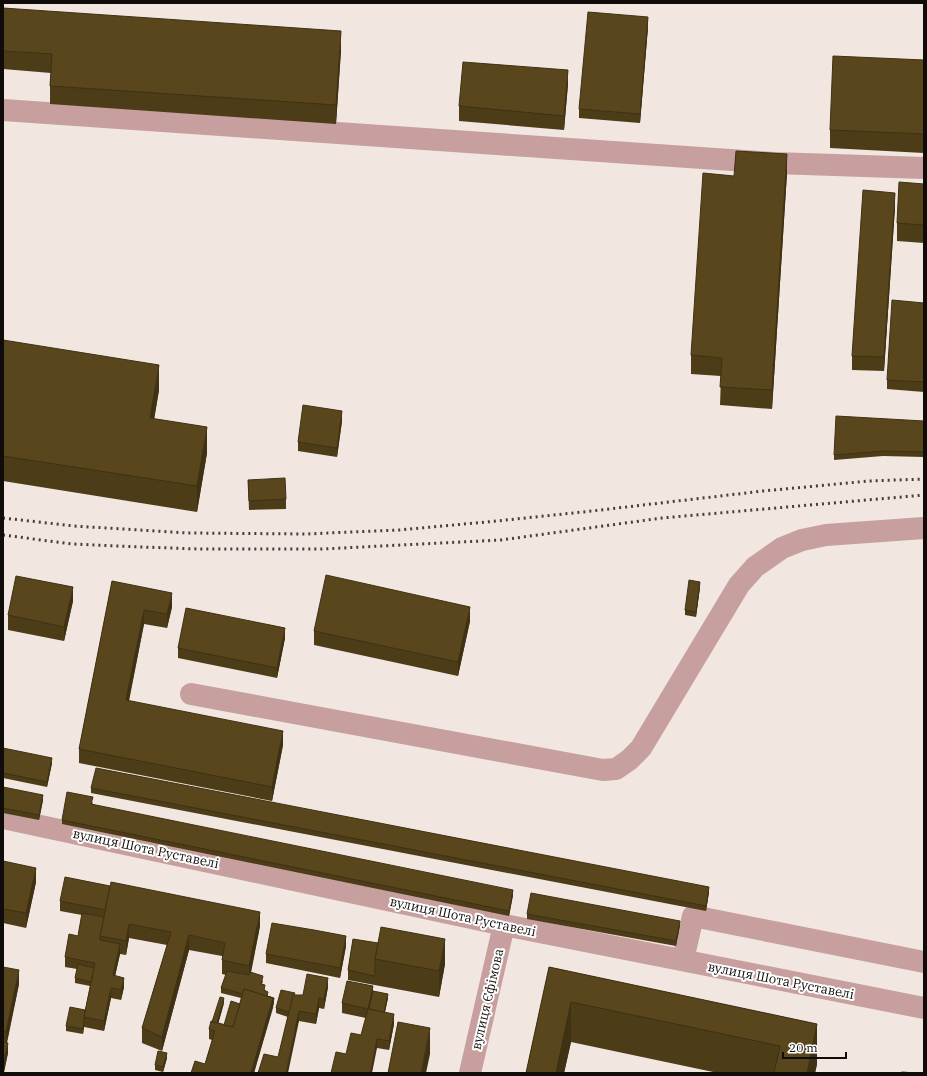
<svg xmlns="http://www.w3.org/2000/svg" width="927" height="1076" font-family="'IBM Plex Serif',serif">
  <rect width="100%" height="100%" fill="#f1e6e0"/>
  <g fill="none" stroke-linecap="round" stroke-linejoin="round">
    <g stroke="#c79f9f" stroke-width="22">
      <path d="M3 110 774 163 924 168"/>
      <path d="M191 694 603 770 616 769 629 760 641 748 739 585 755 567 782 548 802 540 826 535 924 528"/>
      <path d="M3 818 504 925 924 1008"/>
      <path d="M683 960 693 916 924 962"/>
      <path d="M470 1073 504 925"/>
    </g>
    <g stroke="#453f3c" stroke-width="3" stroke-dasharray="2 4" stroke-linecap="butt">
      <path d="M3 518 74 526 188 533 306 534 399 530 497 521 592 511 763 491 869 481 924 479"/>
      <path d="M3 535 72 544 142 547 198 549H322L501 540 662 518 924 495"/>
    </g>
  </g>
  <g fill="#4d3c18">
    <path d="M3 8 341 50 336 124 50 104V86L51 73 3 69Z"/>
    <path d="M648 27 640 123 579 118V109Z"/>
    <path d="M924 60V153L830 148V130Z"/>
    <path d="M568 84 564 130 459 121V106Z"/>
    <path d="M787 173 772 409 720 405 721 376 691 374V355Z"/>
    <path d="M924 184V243L897 241V223Z"/>
    <path d="M895 207 884 371 852 370V356Z"/>
    <path d="M924 303V392L887 389V380Z"/>
    <path d="M3 340 159 390 154 419 207 453 197 512 3 481Z"/>
    <path d="M342 421 337 457 298 451V442Z"/>
    <path d="M924 421V457L883 456 834 460V455Z"/>
    <path d="M248 480 286 499V509L249 510Z"/>
    <path d="M112 581 172 607 167 628 144 624 129 701 283 745 272 801 79 763V749Z"/>
    <path d="M700 587 696 617 685 615V610Z"/>
    <path d="M73 601 64 641 8 630V615Z"/>
    <path d="M470 621 458 676 314 645V631Z"/>
    <path d="M285 638 277 678 178 658V648Z"/>
    <path d="M3 748 52 763 47 787 3 778Z"/>
    <path d="M3 787 43 800 39 820 3 813Z"/>
    <path d="M91 788 709 892 706 911 91 793Z"/>
    <path d="M93 802 92 805 513 895 509 916 62 824V820Z"/>
    <path d="M3 861 36 882 26 928 3 923Z"/>
    <path d="M60 901 260 926 251 973 263 981 262 984 265 991 268 996 274 1002 254 1073H191L205 1064 212 1040 209 1039V1029L212 1022 224 1003 218 1023 224 1025 240 1004 241 998 221 993V988L226 975 222 974V956L189 950 162 1051 142 1043V1028L167 945 129 938 126 955 120 954 115 976 124 987 121 1000 111 998 104 1031 84 1027 83 1034 66 1031V1026L85 1010 90 986 75 983V978L77 969 65 967V957L78 936 82 915 60 911Z"/>
    <path d="M527 914 680 925 676 946 527 919Z"/>
    <path d="M353 939 445 964 439 997 348 980V970Z"/>
    <path d="M346 946 340 978 266 963V954Z"/>
    <path d="M3 967 19 984 7 1043 8 1053 3 1073Z"/>
    <path d="M549 967 817 1024V1064L815 1073H718L571 1042 564 1073H526Z"/>
    <path d="M328 987 324 1009 319 1008 316 1024 299 1021 278 1057 288 1017 276 1013V1008L295 995H303Z"/>
    <path d="M373 991 388 998 385 1012 394 1024 389 1050 377 1048 346 1054 361 1035 366 1018 342 1013V1003Z"/>
    <path d="M167 1058 163 1072 155 1070V1065Z"/>
  </g>
  <g fill="#3e3114">
    <path d="M648 17V27L640 123V114Z"/>
    <path d="M341 31V50L336 124V105Z"/>
    <path d="M568 70V84L564 130V116Z"/>
    <path d="M787 154V173L772 409V390Z"/>
    <path d="M895 193V207L884 371V357Z"/>
    <path d="M159 365V390L150 444V418Z"/>
    <path d="M342 411V421L337 457V448Z"/>
    <path d="M207 427V453L197 512V486Z"/>
    <path d="M700 582V587L696 617V612Z"/>
    <path d="M73 587V601L64 641V627Z"/>
    <path d="M172 593V607L167 628V614Z"/>
    <path d="M470 607V621L458 676V662Z"/>
    <path d="M144 610V624L126 714V700Z"/>
    <path d="M285 628V638L277 678V668Z"/>
    <path d="M283 731V745L272 801V787Z"/>
    <path d="M52 758V763L47 787V782Z"/>
    <path d="M43 795V800L39 820V815Z"/>
    <path d="M36 868V882L26 928V913Z"/>
    <path d="M709 887V892L706 911V906Z"/>
    <path d="M513 890V895L509 916V911Z"/>
    <path d="M260 912V926L249 980V966Z"/>
    <path d="M680 921V925L676 946V941Z"/>
    <path d="M129 924V938L126 955V941Z"/>
    <path d="M189 935V950L162 1051V1037Z"/>
    <path d="M346 936V946L340 978V968Z"/>
    <path d="M445 939V964L439 997V971Z"/>
    <path d="M120 944V954L113 985V975Z"/>
    <path d="M19 970V984L6 1046V1032Z"/>
    <path d="M124 978V987L121 1000V990Z"/>
    <path d="M328 978V987L324 1009V999Z"/>
    <path d="M373 986V995L369 1014 368 1009Z"/>
    <path d="M111 988V998L104 1031V1021Z"/>
    <path d="M388 994V998L383 1021V1016Z"/>
    <path d="M224 998V1003L216 1032V1027Z"/>
    <path d="M273 998H274V1002L273 1008 254 1073H251Z"/>
    <path d="M319 998V1008L316 1024V1014Z"/>
    <path d="M571 1002V1042L564 1073H556Z"/>
    <path d="M299 1011V1021L288 1073H286Z"/>
    <path d="M394 1014V1024L389 1050V1041Z"/>
    <path d="M84 1022V1027L83 1034V1029Z"/>
    <path d="M817 1024V1064L815 1073H807Z"/>
    <path d="M430 1028V1054L426 1073H421Z"/>
    <path d="M377 1039V1048L372 1073H370Z"/>
    <path d="M8 1043V1053L4 1073H3V1066Z"/>
    <path d="M167 1053V1058L163 1072V1067Z"/>
  </g>
  <g fill="#59461c" stroke="#3e3114">
    <path d="M3 8 341 31 336 105 50 86 52 54 3 51Z"/>
    <path d="M588 12 648 17 640 114 579 109Z"/>
    <path d="M833 56 924 60V134L830 130Z"/>
    <path d="M463 62 568 70 564 116 459 106Z"/>
    <path d="M736 151 787 154 772 390 720 387 722 358 691 355 703 173 734 176Z"/>
    <path d="M899 182 924 184V225L897 223Z"/>
    <path d="M863 190 895 193 884 357 852 356Z"/>
    <path d="M892 300 924 303V382L887 380Z"/>
    <path d="M3 340 159 365 150 418 207 427 197 486 3 456Z"/>
    <path d="M303 405 342 411 337 448 298 442Z"/>
    <path d="M836 416 924 421V452L883 451 834 455Z"/>
    <path d="M285 478 286 499 249 501 248 480Z"/>
    <path d="M326 575 470 607 458 662 314 631Z"/>
    <path d="M16 576 73 587 64 627 8 615Z"/>
    <path d="M689 580 700 582 696 612 685 610Z"/>
    <path d="M112 581 172 593 167 614 144 610 126 700 283 731 272 787 79 749Z"/>
    <path d="M186 608 285 628 277 668 178 648Z"/>
    <path d="M3 748 52 758 47 782 3 773Z"/>
    <path d="M96 768 709 887 706 906 91 788Z"/>
    <path d="M3 787 43 795 39 815 3 808Z"/>
    <path d="M67 792 93 797 91 804 513 890 509 911 62 820Z"/>
    <path d="M3 861 36 868 26 913 3 909Z"/>
    <path d="M65 877 110 886 105 910 60 901Z"/>
    <path d="M111 882 260 912 249 966 222 960 225 943 189 935 162 1037 142 1028 171 932 129 924 126 941 100 936Z"/>
    <path d="M531 893 680 921 676 941 527 914Z"/>
    <path d="M82 913 104 917 100 936V940L120 944 113 975 124 978 121 990 111 988 104 1021 84 1017 95 963 65 957 69 934 78 936Z"/>
    <path d="M272 923 314 930 346 936 340 968 266 954Z"/>
    <path d="M381 927 445 939 439 971 375 959Z"/>
    <path d="M353 939 378 943 375 959V976L348 970Z"/>
    <path d="M78 964 94 968 91 982 75 978Z"/>
    <path d="M3 967 19 970 6 1032 3 1031Z"/>
    <path d="M549 967 817 1024 807 1073H774L780 1046 571 1002 556 1073H526Z"/>
    <path d="M227 971 249 975 250 972 263 976 261 984 265 985 264 990 268 992 267 996 274 998 273 1003V998L244 989 243 994 221 988Z"/>
    <path d="M307 974 328 978 324 999 319 998 316 1014 299 1011 286 1073H258L264 1054 278 1057 293 995H303Z"/>
    <path d="M347 981 373 986 368 1009 394 1014 389 1041 377 1039 370 1073H331L336 1052 346 1054 351 1033 361 1035 368 1009 342 1003Z"/>
    <path d="M244 989 273 998 251 1073H191L195 1061 205 1064 215 1031 209 1029 211 1021 233 1027Z"/>
    <path d="M281 990 295 993 294 995H293L289 1012 276 1008Z"/>
    <path d="M373 991 388 994 384 1012 369 1009Z"/>
    <path d="M220 997 224 998 217 1023 212 1022Z"/>
    <path d="M231 1001 240 1004 233 1027 224 1025Z"/>
    <path d="M70 1007 85 1010 83 1029 66 1026Z"/>
    <path d="M398 1022 430 1028 421 1073H388Z"/>
    <path d="M3 1042 8 1043 3 1066Z"/>
    <path d="M158 1051 167 1053 163 1067 155 1065Z"/>
    <path d="M902 1072 916 1073H900Z"/>
  </g>
  <g text-anchor="middle" stroke-width="4" stroke-linejoin="round" paint-order="stroke">
    <g font-size="13" fill="#100c0a" stroke="#fff">
      <text transform="translate(146 848) rotate(12)" y="5">вулиця Шота Руставелі</text>
      <text transform="translate(463 916) rotate(12)" y="5">вулиця Шота Руставелі</text>
      <text transform="translate(781 980) rotate(11)" y="5">вулиця Шота Руставелі</text>
      <text transform="translate(487 999) rotate(-77)" y="5">вулиця Єфімова</text>
    </g>
  </g>
  <rect width="927" height="1076" fill="none" stroke="#100c0a" stroke-width="8"/>
  <path d="M783 1052v6h63v-6" fill="none" stroke="#100c0a" stroke-width="2"/>
  <text x="789" y="1052" font-size="12" fill="#100c0a" stroke="#ffffff" stroke-width="3" paint-order="stroke">20 m</text>
</svg>
